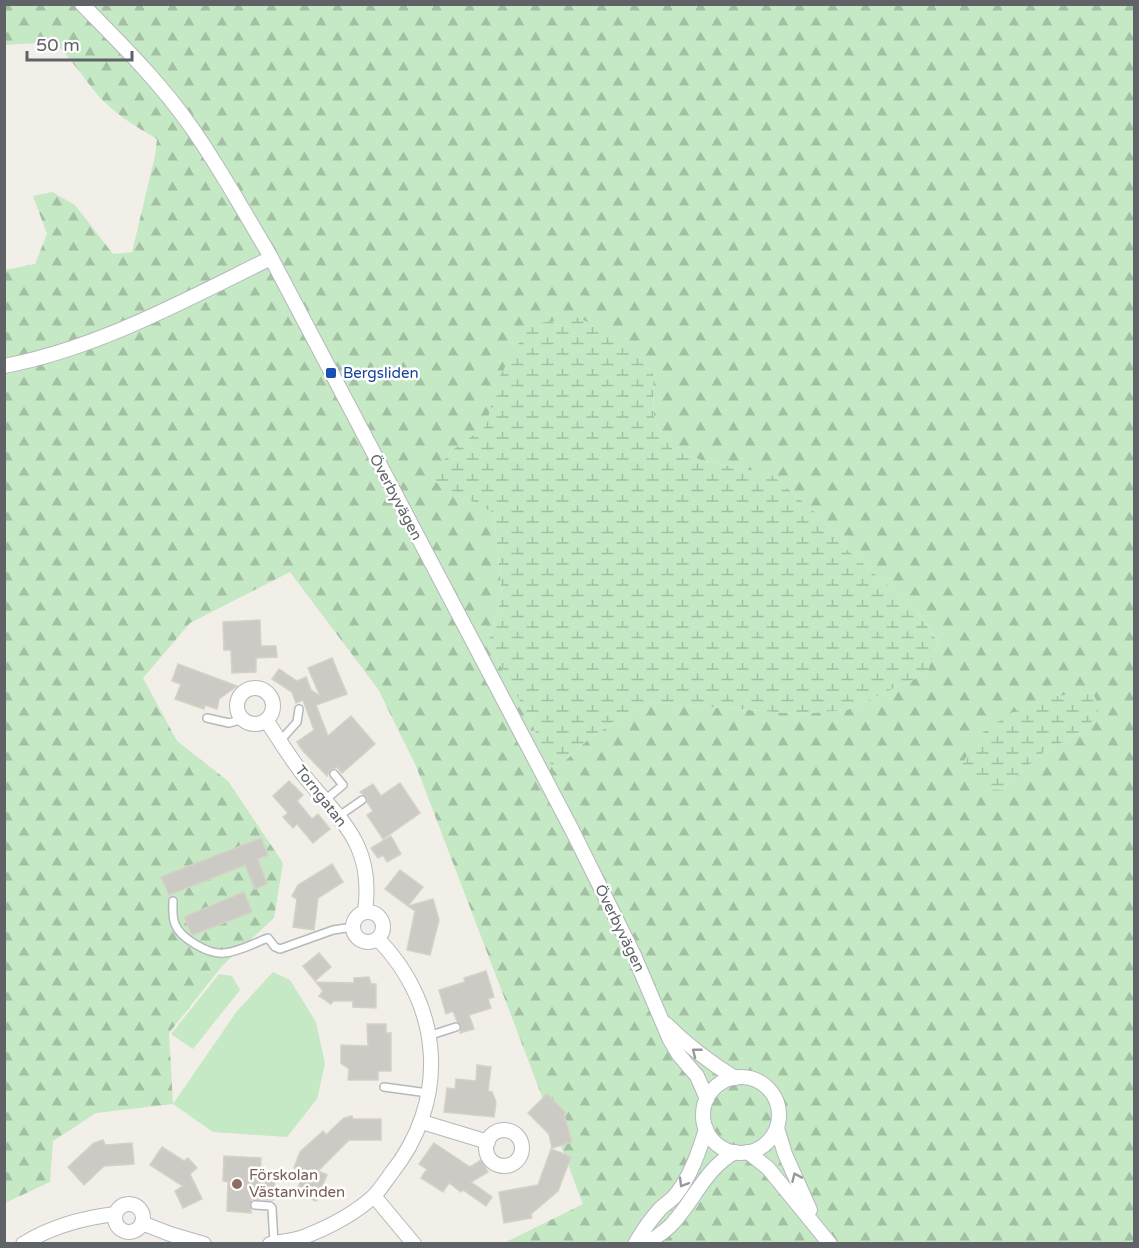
<svg xmlns="http://www.w3.org/2000/svg" width="1139" height="1248" font-family="'Varela Round',sans-serif">
  <defs>
    <pattern id="forest-firs" width="22" height="20" patternUnits="userSpaceOnUse" patternTransform="scale(1.5)"><rect width="22" height="20" fill="#c5e8c5"/><path d="M5 1l3.5 6h-7zM16 11l3.5 6h-7z" fill="#a3c0a4"/></pattern>
    <pattern id="wetland-marsh" width="20" height="14" patternUnits="userSpaceOnUse" patternTransform="scale(1.5)"><rect width="20" height="14" fill="#c5e8c5"/><path d="M1 5h8M5 5V1M11 12h8M15 12V8" fill="none" stroke="#a3c0a4"/></pattern>
  </defs>
  <rect width="100%" height="100%" fill="#f1efe8"/>
  <g fill="#c5e8c5">
    <path d="M273 972 290 980 316 1022 325 1064 317 1099 287 1137 213 1132 173 1104 237 1011Z"/>
    <path d="M219 974 232 976 240 990 193 1049 171 1034Z"/>
  </g>
  <path fill="url(#forest-firs)" fill-rule="evenodd" d="M5 4 1134 5V1243H477V1242H506L583 1204 416 766 378 689 290 572 190 623 143 678 177 741 228 781 283 863 274 918 222 966 169 1033 173 1104 96 1113 53 1141 50 1182 5 1203V270L35 264 47 234 33 196 52 192 75 205 113 254 132 252 155 156 157 139C135 126 113 113 96 93 82 76 71 58 54 42L5 45ZM653 374 654 422 673 450 701 460 772 475 826 522 844 547 917 611 938 641 927 673 847 710 798 714 649 702 591 737 554 771 528 716 488 643 502 596 494 513 431 479 451 451 486 426ZM1086 731 1046 750 1001 790 976 737Z"/>
  <g fill="url(#wetland-marsh)">
    <path d="M576 317 617 334 653 374 654 422 673 450 701 460 772 475 826 522 844 547 917 611 938 642 927 673 847 710 798 714 649 702 591 737 554 771 528 716 488 643 502 596 494 513 430 479 451 451 486 426 497 381 529 325Z"/>
    <path d="M1092 691 1100 708 1086 731 1046 750 1001 790 984 789 960 769 976 737 1011 713 1051 697Z"/>
  </g>
  <g fill="#cccac5" stroke="#d6d1c6" stroke-width="1.5">
    <path d="M260 620 261 646H276L277 657 256 658V672L232 673 231 650H224L223 622Z"/>
    <path d="M332 658 347 694 316 705 328 736 351 716 375 744 342 773 337 767 330 770 327 776 303 751 297 742 314 730 303 700 296 703 292 692 272 679 279 669 297 681 306 677 311 690 320 696 308 668Z"/>
    <path d="M178 664 237 686 219 699 217 709 205 705 204 709 175 699 181 684 172 681Z"/>
    <path d="M289 781 303 795 297 801 312 819 318 814 330 829 313 843 297 824 293 828 283 817 288 813 273 796Z"/>
    <path d="M400 783 420 813 383 839 367 815 373 811 367 802V797L360 792 373 784 381 796Z"/>
    <path d="M391 836 401 854 387 862 383 855 378 858 371 848Z"/>
    <path d="M261 838 268 855 258 859 267 884 255 889 245 865 169 895 161 877Z"/>
    <path d="M332 864 343 882 318 898 314 930 293 927 297 899 292 896 298 885Z"/>
    <path d="M400 870 423 887 408 906 385 889Z"/>
    <path d="M244 892 252 912 192 935 184 917Z"/>
    <path d="M433 899 439 920 430 955 407 950 415 911 408 906Z"/>
    <path d="M319 953 331 967 315 981 303 966Z"/>
    <path d="M486 971 494 997 488 999 491 1008 469 1015 474 1029 460 1033 461 1025 457 1021 453 1011 446 1014 439 990 465 982 464 978Z"/>
    <path d="M369 977 371 984H376V1008L353 1007V1001H333L331 1004 319 996 323 991 316 982 354 983V978Z"/>
    <path d="M367 1024H386V1033H391V1071H378V1080H348L349 1069 341 1063V1045L368 1046Z"/>
    <path d="M477 1065 491 1067 488 1091 492 1092 496 1102 494 1117 444 1112 447 1088 455 1089 456 1079 476 1081Z"/>
    <path d="M547 1094 566 1113 564 1115 572 1142 552 1148 549 1134 528 1113Z"/>
    <path d="M352 1116 353 1119H381V1140H349L318 1171 327 1175 316 1201 297 1193 295 1194 304 1173 294 1168 300 1152 323 1131 326 1135 344 1118Z"/>
    <path d="M103 1140 105 1145 132 1143 134 1164 104 1166 84 1185 68 1167 94 1143Z"/>
    <path d="M434 1143 470 1167 481 1160 488 1172 471 1182 492 1197 486 1206 463 1190 461 1192 449 1183 443 1192 421 1178 427 1169 419 1164Z"/>
    <path d="M162 1147 184 1161 188 1158 197 1168 190 1174 202 1199 183 1208 175 1191 183 1186 150 1165Z"/>
    <path d="M551 1149 571 1157 558 1191 531 1214 532 1218 504 1223 499 1192 538 1185Z"/>
    <path d="M224 1156 261 1158 260 1180 275 1181 273 1200 251 1199V1213L227 1211 228 1182 223 1181Z"/>
  </g>
  <g fill="none" stroke-linecap="round" stroke-linejoin="round">
    <g stroke="#b5b8bc" stroke-width="10">
      <g id="lane">
        <path d="M207 718 229 723 244 719"/>
        <path d="M280 741 297 722 299 709"/>
        <path d="M325 800 343 785 334 774"/>
        <path d="M339 816 362 800"/>
        <path d="M173 901C173 908 172 917 175 924 180 938 209 955 224 953 239 952 254 943 268 938L275 947 280 949 333 930 353 927"/>
        <path d="M428 1036 456 1027"/>
        <path d="M384 1087 428 1093"/>
        <path d="M255 1205 270 1206 272 1208 274 1243"/>
      </g>
    </g>
    <g stroke="#b5b8bc" stroke-width="16">
      <g id="street">
        <path d="M82 4C119 42 158 80 189 124 218 164 242 209 268 252L571 828 633 953 670 1040 679 1055 697 1076 707 1099"/>
        <path d="M4 366C99 348 185 300 271 258"/>
        <circle cx="255" cy="706" r="18"/>
        <path d="M266 720C279 739 291 760 306 778 344 824 374 846 365 912"/>
        <circle cx="368" cy="927" r="15"/>
        <path d="M666 1024C687 1045 709 1062 735 1078"/>
        <circle cx="741" cy="1115" r="38"/>
        <path d="M422 1122 488 1142"/>
        <path d="M777 1128 785 1154 810 1210"/>
        <circle cx="504" cy="1148" r="18"/>
        <path d="M748 1152 768 1168 830 1244"/>
        <path d="M374 1196 414 1244"/>
        <circle cx="129" cy="1218" r="14"/>
        <path d="M142 1223 170 1234 204 1244"/>
        <path d="M23 1244C52 1226 82 1218 115 1214"/>
        <path d="M270 1244C282 1241 295 1241 306 1236 329 1227 355 1213 373 1197 379 1191 385 1182 390 1175 449 1102 444 1007 378 939"/>
        <path d="M635 1244C642 1232 650 1220 660 1209 664 1205 670 1201 674 1197 690 1178 699 1152 706 1129"/>
        <path d="M646 1244C655 1238 666 1231 673 1223 695 1199 705 1169 735 1152"/>
      </g>
    </g>
    <use href="#lane" stroke="#fff" stroke-width="7"/>
    <use href="#street" stroke="#fff" stroke-width="14"/>
  </g>
  <defs><path id="oneway-chevron" d="M-2-3.5L2.5 0L-2 3.5" fill="none" stroke-width="1.6" stroke-linecap="round" stroke-linejoin="round" transform="scale(1.5)"/></defs>
  <g stroke="#979a9d">
    <use href="#oneway-chevron" transform="translate(696 1052) rotate(-142)"/>
    <use href="#oneway-chevron" transform="translate(796 1177) rotate(-114)"/>
    <use href="#oneway-chevron" transform="translate(683 1183) rotate(121)"/>
  </g>
  <rect fill="#1a4fb4" stroke="#fff" stroke-width="2" x="325" y="367" width="12" height="12" rx="3"/>
  <circle fill="#8d6e63" stroke="#fff" stroke-width="2" cx="237" cy="1184" r="6"/>
  <g text-anchor="middle" stroke-width="5" stroke-linejoin="round" paint-order="stroke">
    <g font-size="15" fill="#164399" stroke="#fff" text-anchor="start">
      <text x="343" y="378">Bergsliden</text>
    </g>
    <g font-size="15" fill="#5f6368" stroke="#fff">
      <text transform="translate(396 497) rotate(62)" y="5">Överbyvägen</text>
      <text transform="translate(321 796) rotate(52)" y="5">Torngatan</text>
      <text transform="translate(620 928) rotate(64)" y="5">Överbyvägen</text>
    </g>
    <g font-size="15" fill="#785e54" stroke="#fff" text-anchor="start">
      <text x="249" y="1180">Förskolan<tspan x="249" dy="17">Västanvinden</tspan></text>
    </g>
  </g>
  <rect width="1139" height="1248" fill="none" stroke="#5f6368" stroke-width="12"/>
  <path d="M27 51v9h105v-9" fill="none" stroke="#5f6368" stroke-width="3"/>
  <text x="36" y="51" font-size="18" fill="#5f6368" stroke="#ffffff" stroke-width="4.5" paint-order="stroke">50 m</text>
</svg>
